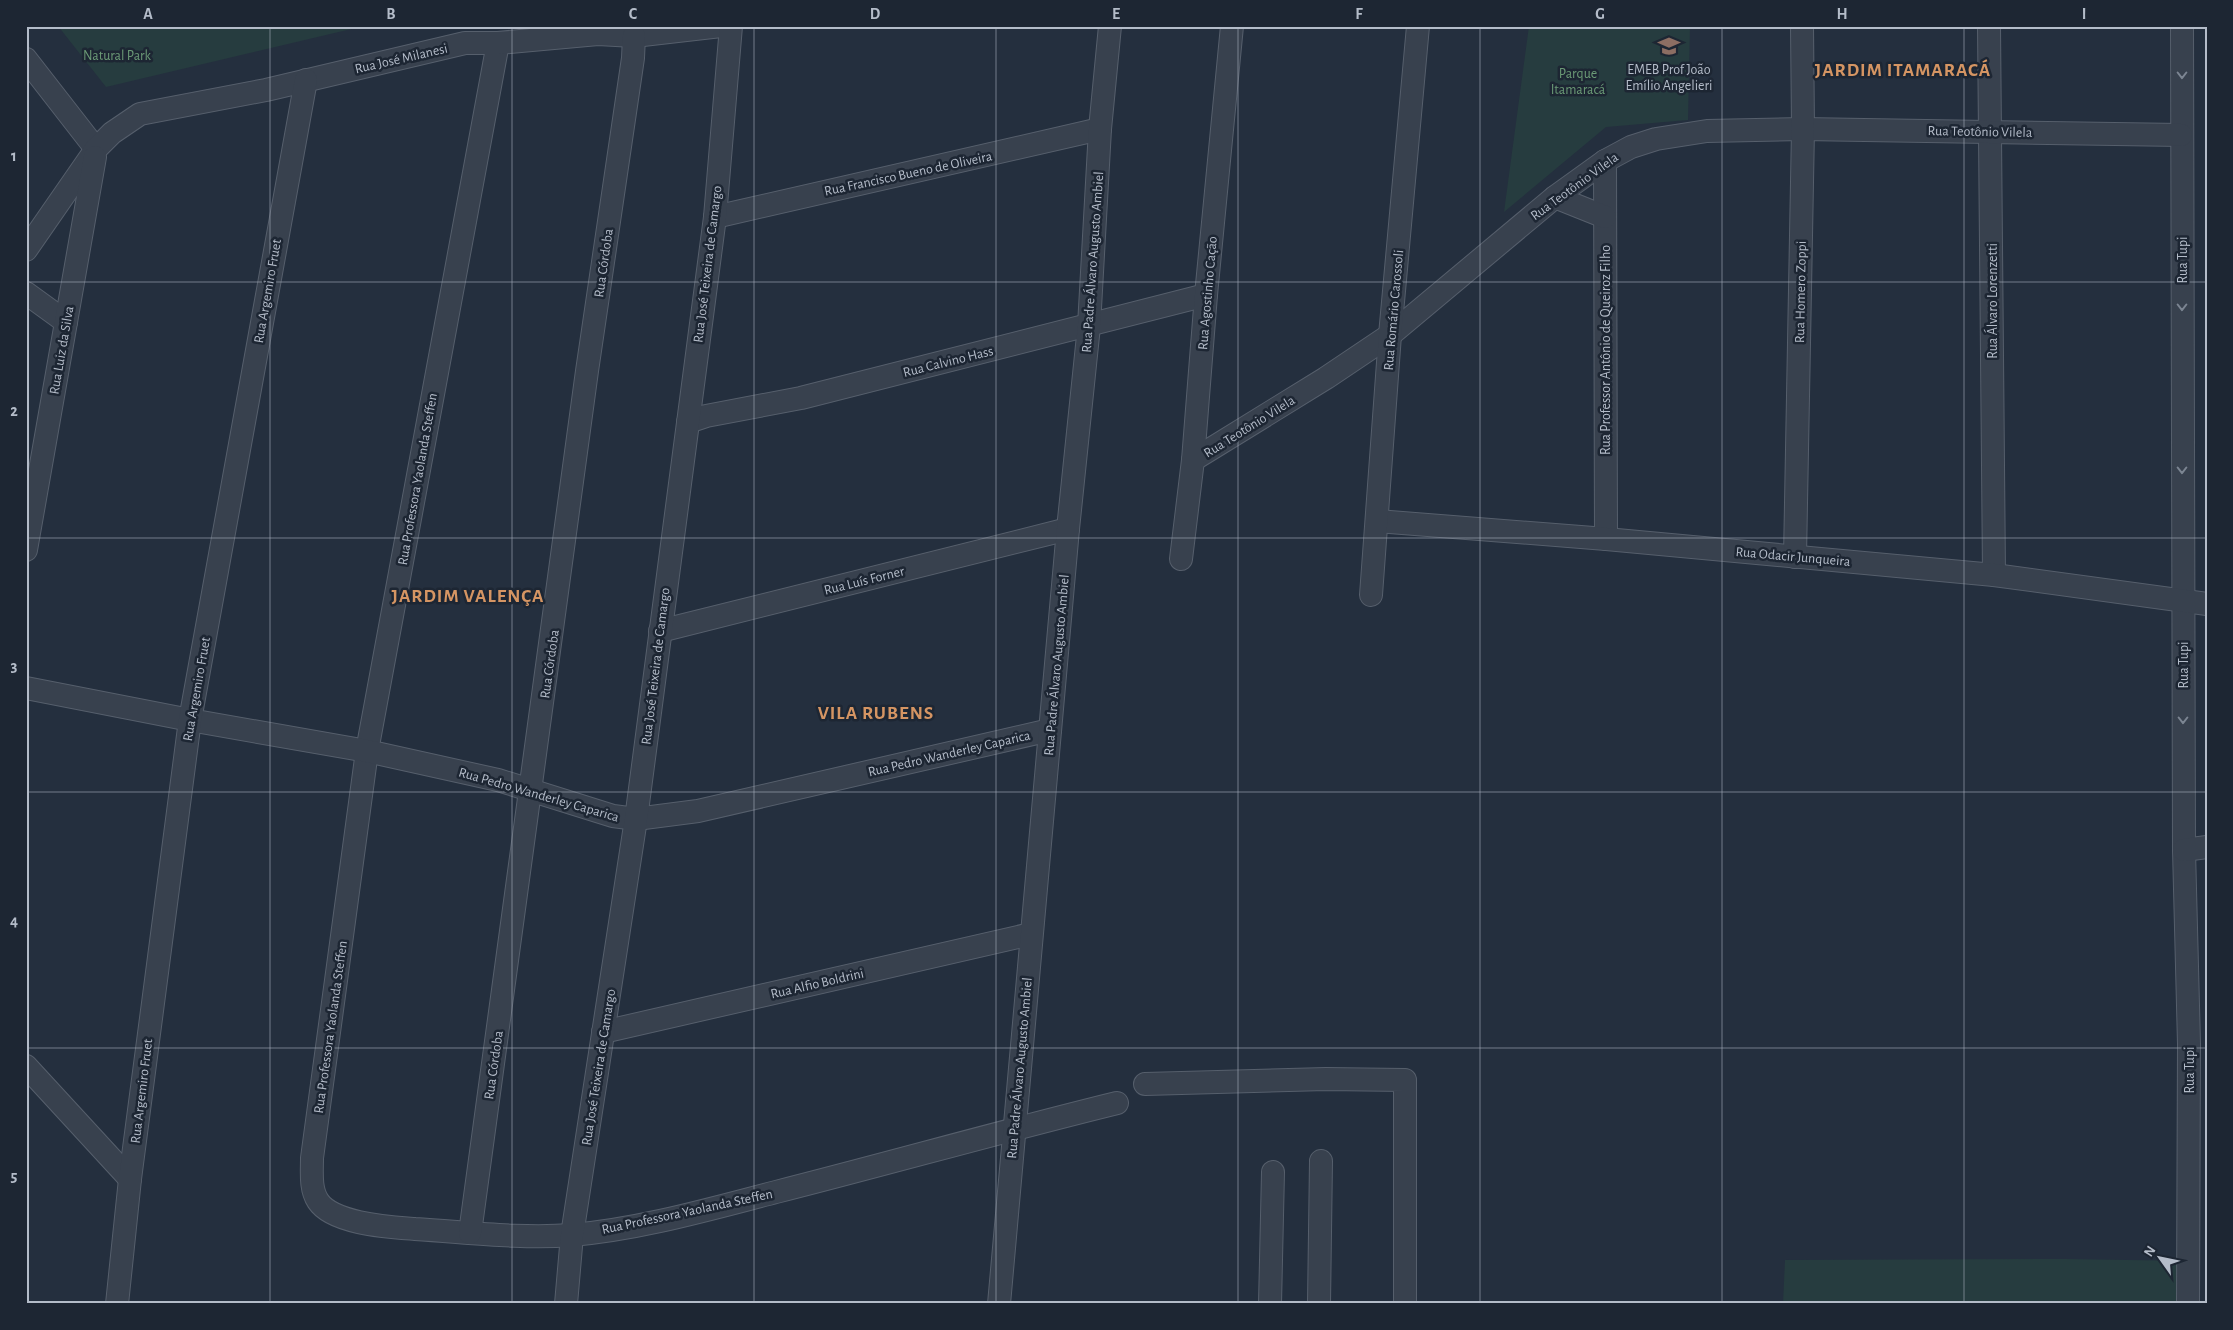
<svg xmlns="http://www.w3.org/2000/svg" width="2233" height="1330" font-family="'Alegreya Sans',sans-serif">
  <rect width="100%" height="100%" fill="#242f3e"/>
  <g fill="#263c3f">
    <path d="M58 26H364L106 87Z"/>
    <path d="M1529 26H1690L1688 120 1606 127 1504 212Z"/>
    <path d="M2067 1259 2188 1261 2189 1304H1783L1785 1260Z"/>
  </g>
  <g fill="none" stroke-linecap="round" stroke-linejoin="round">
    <g stroke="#565f6c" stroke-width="24">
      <g id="minor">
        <path d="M1989 26 1994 575"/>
        <path d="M2182 26 2184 850 2189 1044 2188 1304"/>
        <path d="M498 43 367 751 312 1158C312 1172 310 1189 318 1201 333 1224 390 1227 415 1229 467 1232 520 1239 572 1235 641 1229 710 1209 776 1192 890 1163 1003 1131 1117 1103"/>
        <path d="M26 59 96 149"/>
        <path d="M1605 161 1606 539"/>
        <path d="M1555 197 1605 217"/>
        <path d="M715 217 1100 129"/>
        <path d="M26 250 96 149 112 133 140 114 266 90 465 43H498L598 34 634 36 721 26"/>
        <path d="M26 293 66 322"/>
        <path d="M688 422 706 416 801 398 1206 295"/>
        <path d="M1193 460 1326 378 1390 335 1555 197 1605 161 1631 147 1656 139 1707 131 1803 129 2181 135"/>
        <path d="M1377 521 1606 539 1994 575 2207 604"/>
        <path d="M26 550 95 157"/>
        <path d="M1795 557 1803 129 1802 26"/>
        <path d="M1181 559 1193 460 1206 295 1232 26"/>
        <path d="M1371 595 1390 335 1418 26"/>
        <path d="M660 631 1068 529"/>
        <path d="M26 688 190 720 367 751 498 780 613 816 636 819 698 811 1050 730"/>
        <path d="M2184 850 2207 847"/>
        <path d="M603 1032 1031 934"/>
        <path d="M26 1066 130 1179"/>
        <path d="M1145 1084 1326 1079 1405 1080V1304"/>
        <path d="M470 1233 587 371 633 58 634 36"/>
        <path d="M117 1304 130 1179 190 720 306 80"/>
        <path d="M566 1304 572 1235 636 819 715 217 731 26"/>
        <path d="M999 1304 1068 529 1089 326 1100 129 1110 26"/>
        <path d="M1270 1304 1273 1172"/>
        <path d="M1319 1304 1321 1161"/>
      </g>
    </g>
    <use href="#minor" stroke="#38414e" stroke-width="22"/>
  </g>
  <defs><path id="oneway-chevron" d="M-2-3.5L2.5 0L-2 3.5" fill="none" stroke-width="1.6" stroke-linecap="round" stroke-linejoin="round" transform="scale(1.25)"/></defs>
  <g stroke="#7c8592">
    <use href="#oneway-chevron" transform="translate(2182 75) rotate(90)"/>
    <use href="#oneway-chevron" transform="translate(2182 307) rotate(90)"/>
    <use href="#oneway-chevron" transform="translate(2182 470) rotate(90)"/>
    <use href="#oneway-chevron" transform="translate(2183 720) rotate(90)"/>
  </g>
  <path fill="none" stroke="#b4bcc9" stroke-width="1" stroke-opacity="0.55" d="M270 26V1304M512 26V1304M754 26V1304M996 26V1304M1238 26V1304M1480 26V1304M1722 26V1304M1964 26V1304M26 282H2207M26 538H2207M26 792H2207M26 1048H2207"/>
  <defs>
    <g id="school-bare" transform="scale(1.725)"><path d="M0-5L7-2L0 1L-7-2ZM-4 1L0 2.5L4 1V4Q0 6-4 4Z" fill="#8d6e63" stroke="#1d2633" stroke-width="2.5" paint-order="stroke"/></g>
  </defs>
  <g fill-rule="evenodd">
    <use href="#school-bare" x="1669" y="46"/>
  </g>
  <g text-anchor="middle" stroke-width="5" stroke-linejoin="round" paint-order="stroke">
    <g font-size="14" fill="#6b9a76" stroke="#1d2633">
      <text x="117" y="60">Natural Park</text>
      <text x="1578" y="78">Parque<tspan x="1578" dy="16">Itamaracá</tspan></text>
    </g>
    <g font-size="14" fill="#b4bcc9" stroke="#1d2633">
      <text transform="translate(401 58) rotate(-13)" y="5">Rua José Milanesi</text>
      <text transform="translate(1980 131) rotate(1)" y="5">Rua Teotônio Vilela</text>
      <text transform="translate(908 173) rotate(-12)" y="5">Rua Francisco Bueno de Oliveira</text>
      <text transform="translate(1574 186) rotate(-36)" y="5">Rua Teotônio Vilela</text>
      <text transform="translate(2182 260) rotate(-90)" y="5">Rua Tupi</text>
      <text transform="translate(1092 262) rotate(-86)" y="5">Rua Padre Álvaro Augusto Ambiel</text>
      <text transform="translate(603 263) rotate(-82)" y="5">Rua Córdoba</text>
      <text transform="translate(707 264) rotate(-83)" y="5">Rua José Teixeira de Camargo</text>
      <text transform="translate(267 291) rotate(-80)" y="5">Rua Argemiro Fruet</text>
      <text transform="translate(1800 292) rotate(-89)" y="5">Rua Homero Zoppi</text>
      <text transform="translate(1207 293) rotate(-85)" y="5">Rua Agostinho Cação</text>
      <text transform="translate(1992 301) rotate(-90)" y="5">Rua Álvaro Lorenzetti</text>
      <text transform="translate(1393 310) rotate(-85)" y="5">Rua Romário Carossoli</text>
      <text transform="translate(61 350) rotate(-80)" y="5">Rua Luiz da Silva</text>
      <text transform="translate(1605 350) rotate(-90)" y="5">Rua Professor Antônio de Queiroz Filho</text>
      <text transform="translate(948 361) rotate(-14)" y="5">Rua Calvino Hass</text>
      <text transform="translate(1249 426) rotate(-32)" y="5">Rua Teotônio Vilela</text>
      <text transform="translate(417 479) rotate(-80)" y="5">Rua Professora Yaolanda Steffen</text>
      <text transform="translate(1793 556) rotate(5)" y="5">Rua Odacir Junqueira</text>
      <text transform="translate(864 580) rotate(-14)" y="5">Rua Luís Forner</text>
      <text transform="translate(549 664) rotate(-82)" y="5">Rua Córdoba</text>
      <text transform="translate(1056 665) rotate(-85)" y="5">Rua Padre Álvaro Augusto Ambiel</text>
      <text transform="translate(2183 665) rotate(-90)" y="5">Rua Tupi</text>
      <text transform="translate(655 666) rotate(-83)" y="5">Rua José Teixeira de Camargo</text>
      <text transform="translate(196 689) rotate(-80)" y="5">Rua Argemiro Fruet</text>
      <text transform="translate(949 753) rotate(-13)" y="5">Rua Pedro Wanderley Caparica</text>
      <text transform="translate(539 794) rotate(16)" y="5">Rua Pedro Wanderley Caparica</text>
      <text transform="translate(817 983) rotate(-13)" y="5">Rua Alfio Boldrini</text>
      <text transform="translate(330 1027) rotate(-82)" y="5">Rua Professora Yaolanda Steffen</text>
      <text transform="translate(493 1065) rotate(-82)" y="5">Rua Córdoba</text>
      <text transform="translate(598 1067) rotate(-81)" y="5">Rua José Teixeira de Camargo</text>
      <text transform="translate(1019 1068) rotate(-85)" y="5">Rua Padre Álvaro Augusto Ambiel</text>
      <text transform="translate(2189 1070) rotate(-90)" y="5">Rua Tupi</text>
      <text transform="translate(141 1091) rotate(-83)" y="5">Rua Argemiro Fruet</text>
      <text transform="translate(687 1211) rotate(-12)" y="5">Rua Professora Yaolanda Steffen</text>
    </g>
    <g font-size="14" fill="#b4bcc9" stroke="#1d2633">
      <text x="1669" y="74">EMEB Prof João<tspan x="1669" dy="16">Emílio Angelieri</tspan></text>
    </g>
    <g font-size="19" font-weight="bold" letter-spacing="1" fill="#d59563" stroke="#1d2633">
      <text x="1903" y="76">JARDIM ITAMARACÁ</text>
      <text x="468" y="602">JARDIM VALENÇA</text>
      <text x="876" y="719">VILA RUBENS</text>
    </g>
  </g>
  <rect width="2233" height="1330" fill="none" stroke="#1d2633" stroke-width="55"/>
  <g transform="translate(2160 1258) rotate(303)" stroke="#1d2633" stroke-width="4" paint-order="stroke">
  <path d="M0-4L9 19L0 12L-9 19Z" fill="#b4bcc9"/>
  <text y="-8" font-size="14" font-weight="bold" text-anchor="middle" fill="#b4bcc9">N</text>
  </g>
  <rect x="28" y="28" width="2178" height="1274" fill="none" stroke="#b4bcc9" stroke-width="2"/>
  <g font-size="16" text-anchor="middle" font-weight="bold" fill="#b4bcc9">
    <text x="148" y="19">A</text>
    <text x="391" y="19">B</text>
    <text x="633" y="19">C</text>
    <text x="875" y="19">D</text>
    <text x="1116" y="19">E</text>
    <text x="1359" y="19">F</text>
    <text x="1600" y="19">G</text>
    <text x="1842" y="19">H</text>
    <text x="2084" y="19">I</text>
    <text x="14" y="161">1</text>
    <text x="14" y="416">2</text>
    <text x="14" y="671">3</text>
    <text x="14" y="926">4</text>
    <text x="14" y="1181">5</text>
  </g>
</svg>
